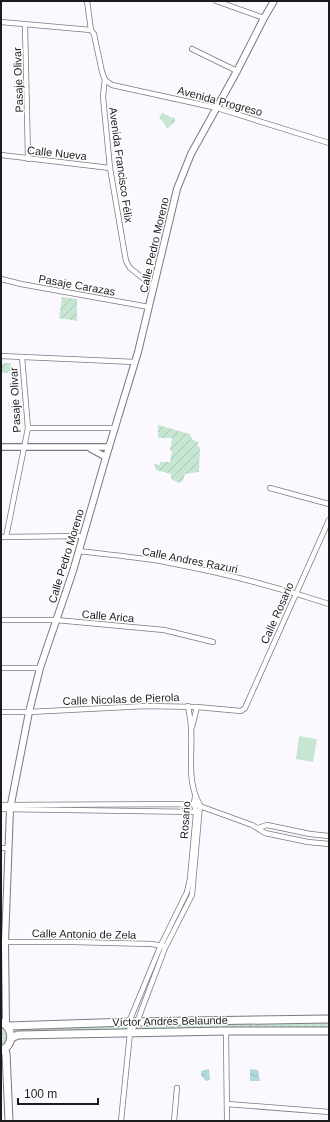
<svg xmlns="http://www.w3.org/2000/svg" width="330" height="1122" font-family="Arial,sans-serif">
  <defs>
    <pattern id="forest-crowns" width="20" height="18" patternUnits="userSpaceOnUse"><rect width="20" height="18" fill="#c7e6d2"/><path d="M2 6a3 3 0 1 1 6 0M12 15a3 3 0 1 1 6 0" fill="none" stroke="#aac5b4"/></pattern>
    <pattern id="park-dots" width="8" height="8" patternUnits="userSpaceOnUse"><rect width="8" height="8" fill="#c7e6d2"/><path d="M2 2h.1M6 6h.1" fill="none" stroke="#aac5b4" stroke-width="1.8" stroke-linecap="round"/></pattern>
    <pattern id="garden-furrows" width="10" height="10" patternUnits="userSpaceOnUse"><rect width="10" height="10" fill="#c7e6d2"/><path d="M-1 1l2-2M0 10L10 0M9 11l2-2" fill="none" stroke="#aac5b4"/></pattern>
    <pattern id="water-ripples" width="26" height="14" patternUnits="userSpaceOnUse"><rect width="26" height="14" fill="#b0d9db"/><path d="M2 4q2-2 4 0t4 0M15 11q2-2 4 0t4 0" fill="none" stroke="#97babc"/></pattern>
  </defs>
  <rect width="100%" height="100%" fill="#fcf8ff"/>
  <path fill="url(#forest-crowns)" d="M162 113 173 118 175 117V122L167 129 164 123 159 118Z"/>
  <g fill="url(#park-dots)">
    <path d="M329 1021V1030L16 1034V1027Z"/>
    <path d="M1 1025C9 1032 10 1041 1 1048Z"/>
  </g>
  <g fill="url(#garden-furrows)">
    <path d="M62 297 77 299V321L59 318Z"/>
    <path d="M1 363H11L13 376H11L10 371H8V373H2L1 376Z"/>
    <path d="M158 425 190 434 192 439 199 443 197 445 200 448 199 472 185 474 183 481 179 483 171 479V474L156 470 154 464 160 465V462H170L172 451 170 450 172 438H158Z"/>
  </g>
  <path fill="#c7e6d2" d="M299 736 317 739 313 762 296 759Z"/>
  <g fill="url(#water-ripples)">
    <path d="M209 1069 210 1080 206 1081 201 1075V1071Z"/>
    <path d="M250 1069 258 1070 260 1081H250Z"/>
  </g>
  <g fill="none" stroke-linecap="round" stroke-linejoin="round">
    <g stroke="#7d7980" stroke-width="6">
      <g id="minor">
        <path d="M87 1 91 30 94 34 102 72 105 80"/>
        <path d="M216 1 264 18"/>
        <path d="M1 22 91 30"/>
        <path d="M25 25 28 159"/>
        <path d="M192 49 237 71"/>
        <path d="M105 80 112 85 217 108 329 143"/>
        <path d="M105 80 104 86 103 97 110 168 126 261 130 268 154 287"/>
        <path d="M1 155 110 168"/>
        <path d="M1 279 21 284 149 307"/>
        <path d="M1 356 135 362"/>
        <path d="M28 428H115"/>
        <path d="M270 488 329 504"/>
        <path d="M1 537 84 536"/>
        <path d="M6 537 28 428 22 357"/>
        <path d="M79 551C109 555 140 557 170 563 224 573 277 587 329 604"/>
        <path d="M1 620H56L164 630 213 642"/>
        <path d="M1 668H40"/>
        <path d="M1 712H29L146 706 197 707 241 711 245 708 329 520"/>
        <path d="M192 727 197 707"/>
        <path d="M1 805 194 804 252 825 265 833 308 842 329 844"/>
        <path d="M1 809 198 812"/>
        <path d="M258 828 267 825 310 834 329 836"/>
        <path d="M1 848H8"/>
        <path d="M1 942H73L152 944 163 946"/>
        <path d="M226 1031 227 1121"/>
        <path d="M130 1033 137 1022 165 948 192 895 200 805C186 781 193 754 191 728 191 721 189 713 188 706"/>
        <path d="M227 1104 329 1112"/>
        <path d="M121 1121 130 1033 129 1022 161 945 187 892 190 879 196 813 194 804 195 796"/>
        <path d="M174 1121 177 1088"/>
      </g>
    </g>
    <g stroke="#7d7980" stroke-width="8">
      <g id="tertiary">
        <path d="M1 447H109"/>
        <path d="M91 449 106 457"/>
      </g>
    </g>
    <g stroke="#7d7980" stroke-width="8">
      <path id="secondary" d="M6 1024 5 942 10 809 29 712 40 668 73 571 106 457 138 352 177 189 191 154 237 71 264 18 274 1"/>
    </g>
    <g stroke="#7d7980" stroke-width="9">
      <g id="trunk">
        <path d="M1 1022C13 1028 15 1044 1 1051"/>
        <path d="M8 1026 129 1022 329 1019"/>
        <path d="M11 1038 18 1035 226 1031H329"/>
        <path d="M4 1049 6 1053 9 1121"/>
      </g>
    </g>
    <use href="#minor" stroke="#fff" stroke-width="4.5"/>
    <use href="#tertiary" stroke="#fff" stroke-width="5.5"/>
    <use href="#secondary" stroke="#fff" stroke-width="6"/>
    <use href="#trunk" stroke="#fff" stroke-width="7"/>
  </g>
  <g text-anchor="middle" stroke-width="3" stroke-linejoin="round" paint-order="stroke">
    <g font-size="11" fill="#1d1b1e" stroke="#fff">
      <text transform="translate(18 80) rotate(-92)" y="4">Pasaje Olivar</text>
      <text transform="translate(220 101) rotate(15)" y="4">Avenida Progreso</text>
      <text transform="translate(57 153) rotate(6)" y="4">Calle Nueva</text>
      <text transform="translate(121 165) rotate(82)" y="4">Avenida Francisco Félix</text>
      <text transform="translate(154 245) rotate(-77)" y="4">Calle Pedro Moreno</text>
      <text transform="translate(77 285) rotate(10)" y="4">Pasaje Carazas</text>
      <text transform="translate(15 400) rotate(-93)" y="4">Pasaje Olivar</text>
      <text transform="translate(66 556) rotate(-73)" y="4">Calle Pedro Moreno</text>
      <text transform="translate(190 560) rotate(11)" y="4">Calle Andres Razuri</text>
      <text transform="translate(277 613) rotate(-66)" y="4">Calle Rosario</text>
      <text transform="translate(108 616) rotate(5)" y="4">Calle Arica</text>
      <text transform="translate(121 699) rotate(-2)" y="4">Calle Nicolas de Pierola</text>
      <text transform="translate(185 820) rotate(-86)" y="4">Rosario</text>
      <text transform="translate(84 934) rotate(1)" y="4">Calle Antonio de Zela</text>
      <text transform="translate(170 1021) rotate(-1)" y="4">Víctor Andrés Belaunde</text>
    </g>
  </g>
  <rect width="330" height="1122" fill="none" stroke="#1d1b1e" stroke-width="4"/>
  <path d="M18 1098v6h80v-6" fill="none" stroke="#1d1b1e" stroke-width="2"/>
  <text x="24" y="1098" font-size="12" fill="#1d1b1e" stroke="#ffffff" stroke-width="3" paint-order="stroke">100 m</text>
</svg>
